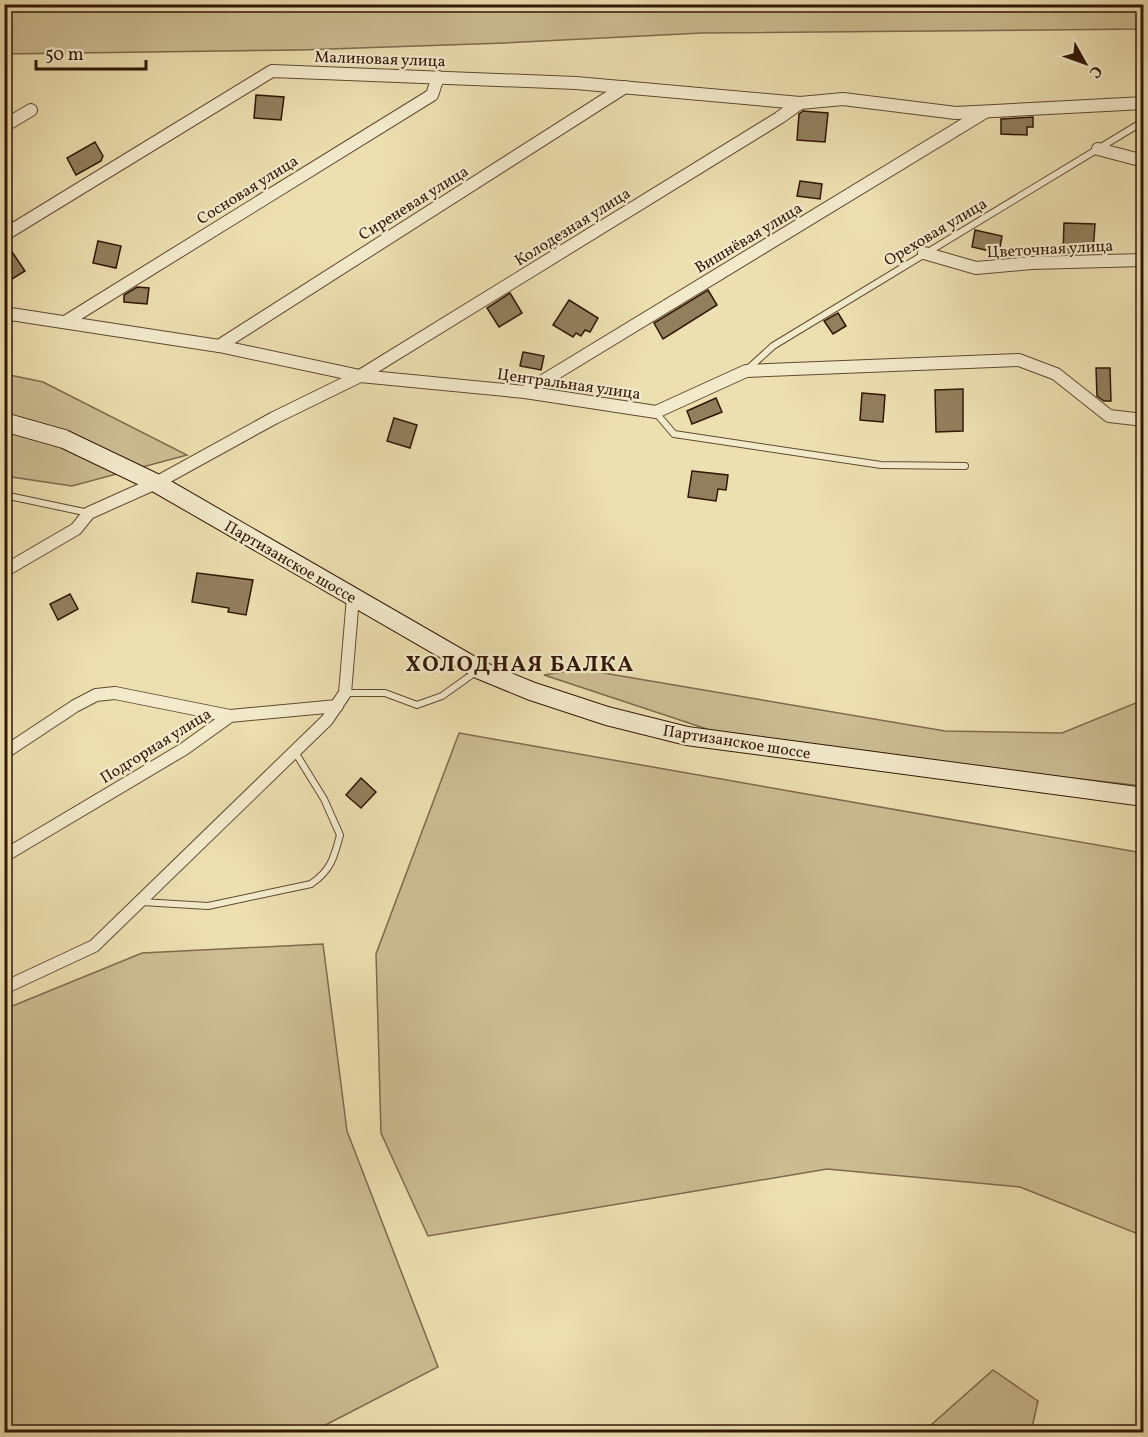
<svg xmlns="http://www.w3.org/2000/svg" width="1148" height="1437" font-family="Vollkorn,serif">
  <rect width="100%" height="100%" fill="#ecdfb0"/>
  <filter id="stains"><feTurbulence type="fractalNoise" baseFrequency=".00333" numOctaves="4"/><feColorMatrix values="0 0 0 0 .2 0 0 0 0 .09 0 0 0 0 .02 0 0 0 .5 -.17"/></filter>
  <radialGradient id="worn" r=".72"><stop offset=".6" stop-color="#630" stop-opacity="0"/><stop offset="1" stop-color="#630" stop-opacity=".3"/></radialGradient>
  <g fill="#ccbd93" stroke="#7e6a4c" stroke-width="1.5">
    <path d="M1143 4V29L702 33 505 43 300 50 4 54 5 4Z"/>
    <path d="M5 374 43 382 187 455 72 486 5 476Z"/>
    <path d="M580 669 945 731 1062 733 1143 700V786L980 768 710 730 544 675Z"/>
    <path d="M459 733 1137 852 1143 851V1236L1020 1187 827 1169 428 1236 381 1133 376 954Z"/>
    <path d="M323 944 347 1131 438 1367 312 1432H5V1009L142 953Z"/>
    <path d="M993 1370 1038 1401 1031 1432H923Z"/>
  </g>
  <g fill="#927f5e" stroke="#311705" stroke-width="1.5">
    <path d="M256 95 284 97 281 120 254 118Z"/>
    <path d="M803 111 828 113 825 142 797 140 799 114Z"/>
    <path d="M1033 117V127H1027V135L1001 134V119Z"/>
    <path d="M95 142 103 156 101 161 76 175 67 158Z"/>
    <path d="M800 181 822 184 820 199 797 196Z"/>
    <path d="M1064 223 1095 224 1093 253 1063 254Z"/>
    <path d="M975 230 1002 236 999 253 972 247Z"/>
    <path d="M98 241 121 246 116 268 93 263Z"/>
    <path d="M4 243H6L25 271 4 284Z"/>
    <path d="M137 287 149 288 147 304 124 302V295Z"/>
    <path d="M708 290 717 305 663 339 654 323Z"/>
    <path d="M510 293 522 313 499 327 487 308Z"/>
    <path d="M569 300 598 318 590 332 585 330 581 336 576 333 573 337 553 325Z"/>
    <path d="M838 313 846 326 833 334 824 321Z"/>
    <path d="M523 352 544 356 541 370 520 366Z"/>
    <path d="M1096 368H1110L1111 401H1104L1097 396Z"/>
    <path d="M963 389V431L936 432 935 390Z"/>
    <path d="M862 393 885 395 883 422 860 420Z"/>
    <path d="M716 398 722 412 692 424 687 411Z"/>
    <path d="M394 418 417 425 410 448 387 441Z"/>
    <path d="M692 471 728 475 726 490 718 489 716 501 688 497Z"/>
    <path d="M197 573 253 580 246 615 228 612 229 608 192 602Z"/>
    <path d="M70 594 78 609 58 620 50 604Z"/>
    <path d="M361 778 376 792 361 808 346 795Z"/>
  </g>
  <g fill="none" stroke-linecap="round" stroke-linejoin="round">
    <g stroke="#604930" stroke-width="8">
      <g id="lane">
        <path d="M749 368 773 346 1144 121"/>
        <path d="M656 413 674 434 881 465 965 466"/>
        <path d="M4 495 89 513"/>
        <path d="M345 693H385L417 705 442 696 477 671"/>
        <path d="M142 902 208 906 311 884C331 870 334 858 340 835L324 799 295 752"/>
      </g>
    </g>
    <g stroke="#604930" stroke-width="14">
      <g id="street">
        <path d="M4 126 31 110"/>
        <path d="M1098 149 1144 161"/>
        <path d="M4 235 272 71 576 83 800 103 843 99 956 113 1144 103"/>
        <path d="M924 253 976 268 1031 263 1144 260"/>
        <path d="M4 313 219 346 360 376 525 392 656 412 746 371 1019 360 1056 374 1109 416 1144 420"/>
        <path d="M65 322 432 95 438 77"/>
        <path d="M219 346 625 87"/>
        <path d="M525 392 985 112"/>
        <path d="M4 571 76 529 89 513 156 483 274 418 360 376 779 118 800 103"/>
        <path d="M4 753 75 706 96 695 115 693 230 716"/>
        <path d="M4 856 184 749 230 716 337 706"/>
        <path d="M4 988 94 946 327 720 345 693 353 597"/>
      </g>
    </g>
    <g stroke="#311705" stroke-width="20">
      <path id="secondary" d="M4 422 64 439 156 483 480 670 531 691 607 716 687 736 1144 797"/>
    </g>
    <use href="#lane" stroke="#f3eacc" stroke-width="6"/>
    <use href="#street" stroke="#f3eacc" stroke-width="12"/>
    <use href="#secondary" stroke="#f3eacc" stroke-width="18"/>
  </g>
  <g text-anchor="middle" stroke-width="4.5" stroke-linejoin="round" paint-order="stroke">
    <g font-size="16" fill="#311705" stroke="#f3eacc">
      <text transform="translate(380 58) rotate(2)" y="6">Малиновая улица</text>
      <text transform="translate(247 189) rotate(-32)" y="6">Сосновая улица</text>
      <text transform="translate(413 202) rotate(-32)" y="6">Сиреневая улица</text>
      <text transform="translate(572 226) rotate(-32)" y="6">Колодезная улица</text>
      <text transform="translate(935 231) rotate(-31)" y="6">Ореховая улица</text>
      <text transform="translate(748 237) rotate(-31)" y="6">Вишнёвая улица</text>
      <text transform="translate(1050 248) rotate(-3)" y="6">Цветочная улица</text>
      <text transform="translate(569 383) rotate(8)" y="6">Центральная улица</text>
      <text transform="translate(291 561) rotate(30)" y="6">Партизанское шоссе</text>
      <text transform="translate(737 741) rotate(9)" y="6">Партизанское шоссе</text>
      <text transform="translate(155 745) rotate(-32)" y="6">Подгорная улица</text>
    </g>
    <g font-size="22" font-weight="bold" letter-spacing="1.5" fill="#311705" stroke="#f3eacc">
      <text x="520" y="671">ХОЛОДНАЯ БАЛКА</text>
    </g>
  </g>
  <rect width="1148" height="1437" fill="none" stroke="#ecdfb0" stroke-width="24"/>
  <rect x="6" y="6" width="1136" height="1425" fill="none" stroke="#311705" stroke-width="3"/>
  <rect x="12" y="12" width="1124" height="1413" fill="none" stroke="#311705" stroke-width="1.5"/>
  <g transform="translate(1085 63) rotate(130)" stroke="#f3eacc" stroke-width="4.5" paint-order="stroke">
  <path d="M0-4.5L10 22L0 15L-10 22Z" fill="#311705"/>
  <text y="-9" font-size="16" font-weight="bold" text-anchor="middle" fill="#311705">С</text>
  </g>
  <path d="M36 60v9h110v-9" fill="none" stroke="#311705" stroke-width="3"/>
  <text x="45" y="60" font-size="18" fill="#311705" stroke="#f3eacc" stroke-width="4.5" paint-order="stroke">50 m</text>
  <rect width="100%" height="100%" filter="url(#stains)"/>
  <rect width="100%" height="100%" fill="url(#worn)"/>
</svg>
